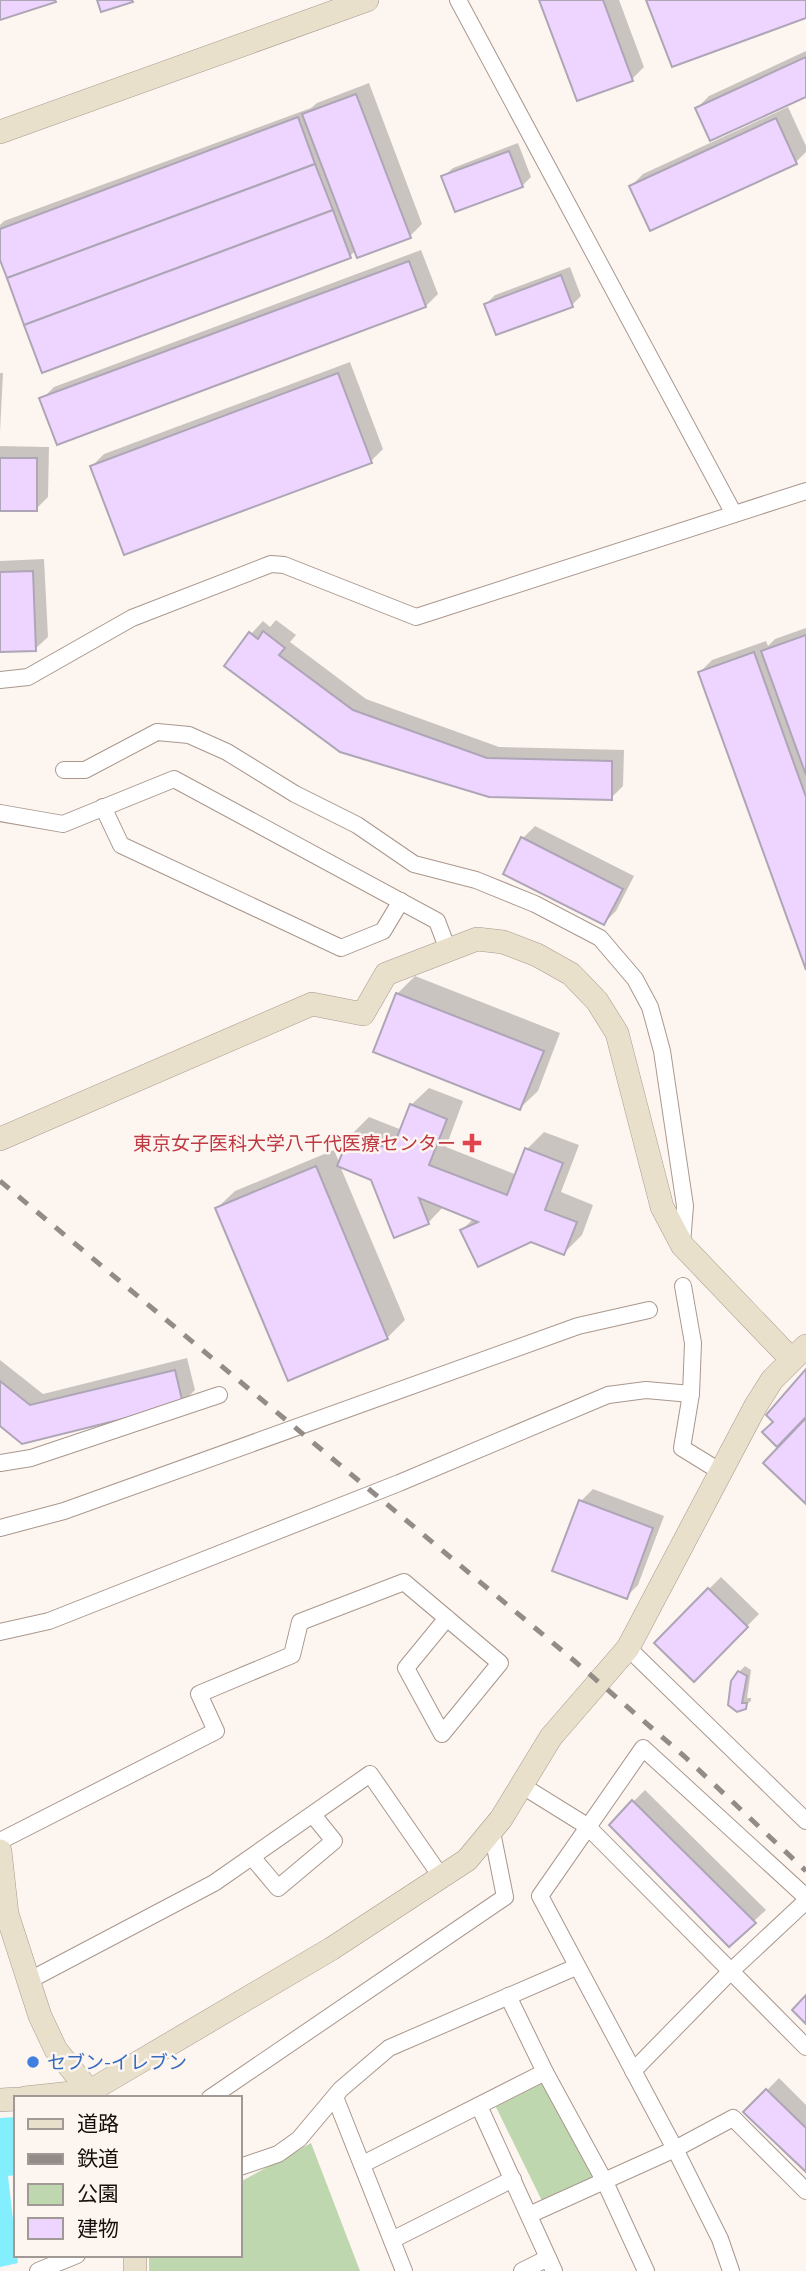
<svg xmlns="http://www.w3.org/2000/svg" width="806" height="2271" font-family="'Sofia Sans Condensed','Noto Sans JP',sans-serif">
  <rect width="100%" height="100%" fill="#fdf5f0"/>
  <g fill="#bfd7af">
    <path d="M538 2083 545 2085 595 2173 593 2182 543 2203 495 2105Z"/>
    <path d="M311 2143 360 2271H149V2255H240V2182Z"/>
  </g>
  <path fill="#83eefe" d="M16 2117V2175L8 2176 18 2263 0 2267V2118Z"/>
  <g fill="#0003">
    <path d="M541 0H619L644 67 632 79Z"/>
    <path d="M806 51V95L697 108 709 96Z"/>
    <path d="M369 83 422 224 410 236 356 250 350 256 0 255V225L4 221 311 108 317 103Z"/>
    <path d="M788 107 806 146V152L796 162 631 186 643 174Z"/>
    <path d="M518 143 531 177 522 186 443 177 453 168Z"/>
    <path d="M421 250 438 294 426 306 42 399 54 387Z"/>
    <path d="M570 267 581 296 572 305 486 304 495 295Z"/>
    <path d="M350 362 383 449 371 461 92 466 104 454Z"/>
    <path d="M0 373H3L0 432Z"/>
    <path d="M0 446 49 447 48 497 36 509H0Z"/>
    <path d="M44 559 48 637 35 649 0 651V561Z"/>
    <path d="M276 620 296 635 290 642 366 699 499 747 624 750 623 786 611 798 340 751 251 634 263 621 270 627Z"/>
    <path d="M806 628V965L700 672 712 660 766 641 768 646 775 639Z"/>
    <path d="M535 826 634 876 616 911 604 923 523 838Z"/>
    <path d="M415 976 560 1033 538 1091 520 1108 397 994Z"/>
    <path d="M429 1088 463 1101 446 1147 517 1175 527 1149 544 1132 579 1145 561 1192 593 1205 582 1235 564 1253 531 1240 462 1230 474 1218 444 1206 428 1223 372 1178 340 1166 405 1320 387 1338 288 1379 217 1208 235 1191 334 1150 340 1164 351 1135 369 1117 402 1130 411 1105Z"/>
    <path d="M187 1358 195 1390 182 1403 0 1424V1360L43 1394Z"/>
    <path d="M593 1489 664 1516 638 1585 626 1597 581 1501Z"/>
    <path d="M721 1577 759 1614 694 1680 656 1642Z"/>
    <path d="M745 1666 751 1670 747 1698H751V1701L737 1710 739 1672Z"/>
    <path d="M645 1790 766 1910 754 1921 633 1802Z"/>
    <path d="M779 2078 806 2105V2170L746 2112Z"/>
  </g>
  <g fill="#edd5ff" stroke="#aea5b6" stroke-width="2">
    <path d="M0 0H55L56 2 0 20Z"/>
    <path d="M97 0H132L133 2 101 12Z"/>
    <path d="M539 0H603L633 81 577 101Z"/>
    <path d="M646 0H806V18L672 67Z"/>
    <path d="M806 57V97L710 141 695 108Z"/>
    <path d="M356 94 411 238 357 258 302 114Z"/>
    <path d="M298 117 315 164 7 278 0 260V229Z"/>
    <path d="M776 118 797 164 650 231 629 186Z"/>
    <path d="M509 151 523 187 455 212 441 176Z"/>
    <path d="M315 164 333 210 24 325 7 278Z"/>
    <path d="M333 210 351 258 42 373 24 325Z"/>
    <path d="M409 261 426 307 57 445 39 398Z"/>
    <path d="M561 275 573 307 496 335 484 304Z"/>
    <path d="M338 373 372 463 124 555 90 466Z"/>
    <rect x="0" y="458" width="37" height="53"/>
    <path d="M33 571 36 651 0 652V572Z"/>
    <path d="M263 631 285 648 279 655 353 710 487 758 612 761V800L489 797 340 752 224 666 249 632 258 639Z"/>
    <path d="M806 635V775L761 651Z"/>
    <path d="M754 652 806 797V970L698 672Z"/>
    <path d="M521 837 623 889 604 925 503 874Z"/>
    <path d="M396 993 544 1051 520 1110 373 1052Z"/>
    <path d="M410 1104 447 1119 429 1165 507 1195 525 1148 563 1163 545 1210 577 1222 564 1255 531 1242 478 1267 460 1230 478 1222 419 1198 429 1224 394 1238 371 1180 337 1166 350 1134 392 1150Z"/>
    <path d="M316 1166 388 1339 288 1381 215 1208Z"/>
    <path d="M806 1369V1417L777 1447 762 1432 773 1422 766 1415Z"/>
    <path d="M175 1370 183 1404 22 1444 0 1426V1381L30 1405Z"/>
    <path d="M806 1418V1504L763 1463Z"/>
    <path d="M579 1500 653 1528 627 1599 552 1571Z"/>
    <path d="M708 1588 748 1627 694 1682 654 1643Z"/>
    <path d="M738 1671 747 1676 742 1703H747L746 1709 737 1712 728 1705 731 1681Z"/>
    <path d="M632 1800 756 1923 729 1947 609 1825Z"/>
    <path d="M806 1995V2024L792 2010Z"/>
    <path d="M766 2089 806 2128V2172L743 2112Z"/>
  </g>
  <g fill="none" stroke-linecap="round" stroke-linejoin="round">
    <g stroke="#a9978d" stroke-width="18">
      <g id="street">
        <path d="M458 0 734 514"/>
        <path d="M0 680 28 677 132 618 271 564 284 565 416 617 806 491"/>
        <path d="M64 770H85L157 732 189 735 227 752 295 794 357 825 414 864 476 880 535 904 600 938 635 979 650 1007 662 1051 685 1206 682 1243"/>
        <path d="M103 807 121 845 341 948 383 931 401 901"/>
        <path d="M0 813 63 824 174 779 437 921 448 950"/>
        <path d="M683 1286 693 1343 691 1394 682 1448 721 1472"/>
        <path d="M0 1463 31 1458 219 1395"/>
        <path d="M0 1528 64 1511 578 1326 649 1310"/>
        <path d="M0 1632 49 1621 399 1483 608 1395 646 1390 691 1394"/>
        <path d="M628 1648 806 1821"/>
        <path d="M521 1785 587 1826 806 2047"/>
        <path d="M0 1841 216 1731 199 1694 292 1655 300 1622 404 1582 500 1663 442 1734 406 1668 447 1618"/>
        <path d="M252 1857 278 1888 334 1841 313 1815"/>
        <path d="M28 1981 214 1883 370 1774 442 1878"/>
        <path d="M508 1996 545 2072"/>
        <path d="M633 2071 730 1972 806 1901"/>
        <path d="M335 2097 404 2271"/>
        <path d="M210 2098 505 1897 492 1832"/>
        <path d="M479 2106 554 2271"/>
        <path d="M363 2164 545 2072 605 2182 646 2271"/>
        <path d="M240 2167 278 2154 299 2139 341 2089 389 2048 576 1967"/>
        <path d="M529 2215 675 2149 733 2118 806 2191"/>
        <path d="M392 2240 513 2179"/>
        <path d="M38 2271 77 2255"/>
        <path d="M522 2271 548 2258"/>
        <path d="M731 2271 720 2239 675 2149 540 1896 643 1748 806 1897"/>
      </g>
    </g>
    <g stroke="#a9978d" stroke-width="24">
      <g id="secondary">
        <path d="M0 132 367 0"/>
        <path d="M0 1139 312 1004 363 1014 386 974 477 939 503 942 537 955 571 974 597 1001 617 1033 662 1207 682 1245 791 1359"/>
        <path d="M0 1851 7 1914 40 2016 56 2050 95 2098"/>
        <path d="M25 2098 90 2091 331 1949 467 1860 501 1819 551 1737 628 1648 755 1407 772 1380 806 1346"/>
        <path d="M0 2100 16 2099"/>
        <path d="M135 2255V2271"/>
      </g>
    </g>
    <use href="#street" stroke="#fff" stroke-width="16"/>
    <use href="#secondary" stroke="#e8e0ca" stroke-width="23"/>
    <path stroke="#928b87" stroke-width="5" stroke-dasharray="12 12" stroke-linecap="butt" d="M0 1181 571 1658 684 1756 806 1871"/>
  </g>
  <path fill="#e0444e" stroke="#fdf5f0" stroke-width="2.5" d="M468.5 1132.5h7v7h7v7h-7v7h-7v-7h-7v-7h7z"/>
  <circle fill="#3f7fe0" stroke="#fdf5f0" stroke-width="2.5" cx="33" cy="2062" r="7"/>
  <g text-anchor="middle" stroke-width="5" stroke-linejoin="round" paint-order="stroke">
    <g font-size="19" fill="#be3a42" stroke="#fdf5f0" text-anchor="end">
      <text x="456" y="1150">東京女子医科大学八千代医療センター</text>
    </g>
    <g font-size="19" fill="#366cbe" stroke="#fdf5f0" text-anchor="start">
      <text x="47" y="2069">セブン-イレブン</text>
    </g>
  </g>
  <rect x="14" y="2096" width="228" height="161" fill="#fdf5f0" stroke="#a19995" stroke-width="2"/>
  <rect x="28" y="2119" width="35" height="10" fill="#e8e0ca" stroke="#a19995" stroke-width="2"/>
  <text x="77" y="2131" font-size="21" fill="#16100c">道路</text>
  <rect x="28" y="2154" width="35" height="10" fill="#928b87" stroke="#a19995" stroke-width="2"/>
  <text x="77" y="2166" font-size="21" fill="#16100c">鉄道</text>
  <rect x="28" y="2184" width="35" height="21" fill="#bfd7af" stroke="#a19995" stroke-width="2"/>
  <text x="77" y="2201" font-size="21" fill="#16100c">公園</text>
  <rect x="28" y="2218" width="35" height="21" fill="#edd5ff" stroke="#a19995" stroke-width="2"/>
  <text x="77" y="2236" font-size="21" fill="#16100c">建物</text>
</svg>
